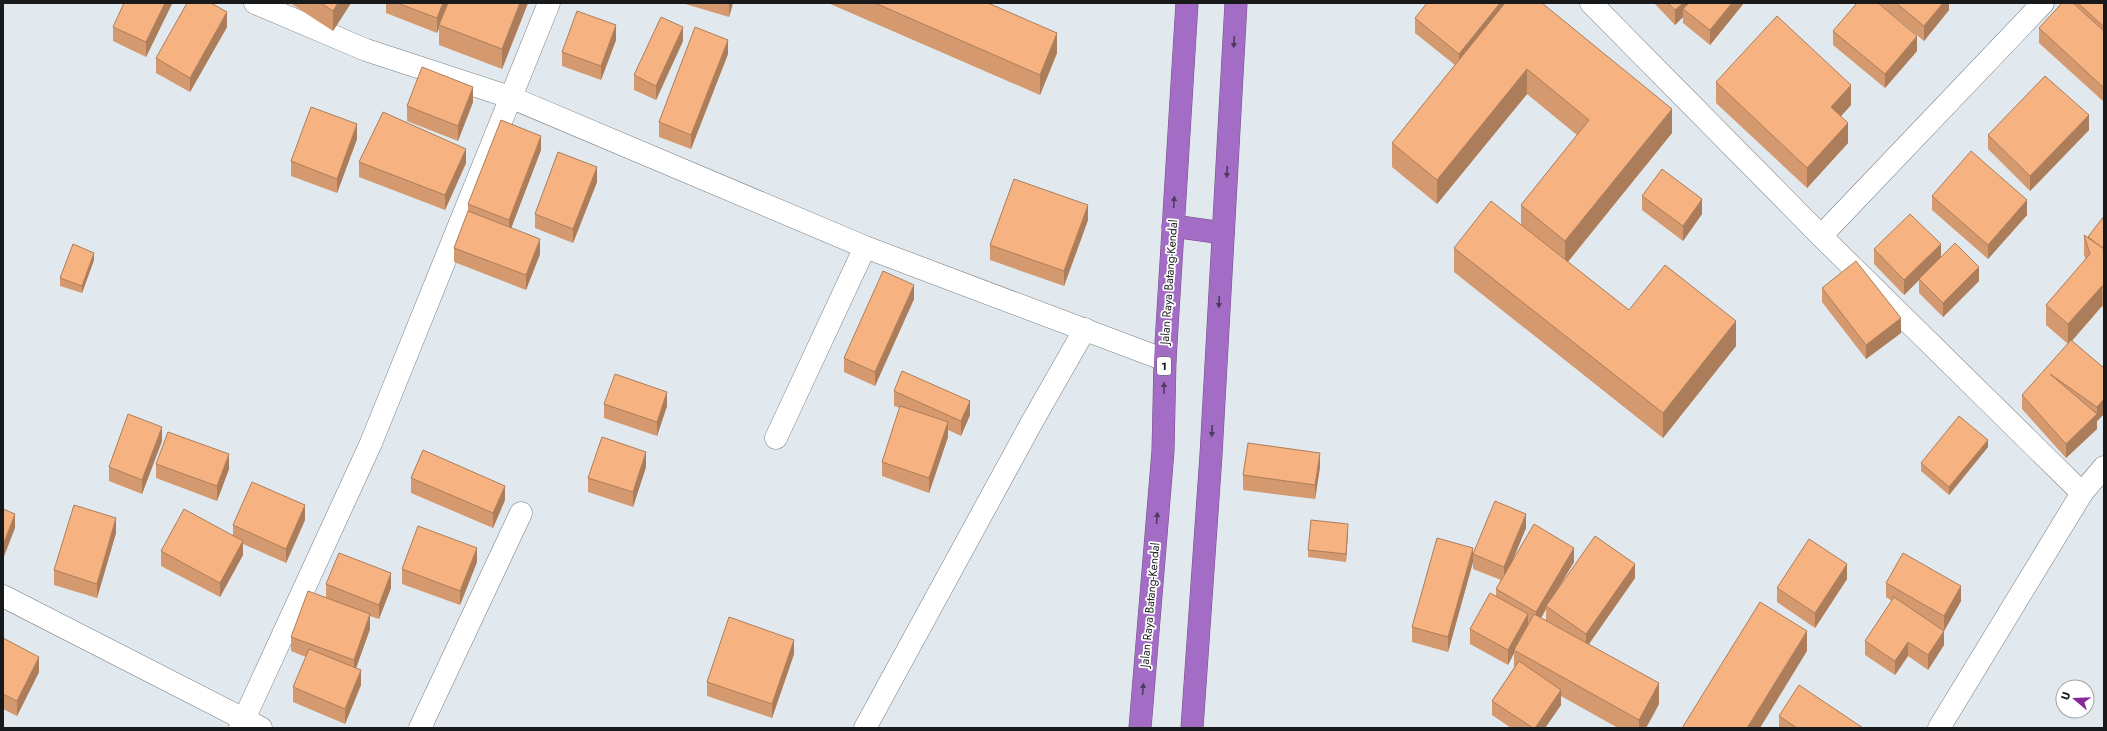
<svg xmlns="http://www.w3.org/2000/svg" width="2107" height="731" font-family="Jost,sans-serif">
  <rect width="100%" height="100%" fill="#e2e9ee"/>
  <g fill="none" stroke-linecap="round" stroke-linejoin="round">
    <g stroke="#777d82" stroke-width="23">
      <g id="minor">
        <path d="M255 3 366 50 510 97 865 247 1165 360"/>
        <path d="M1591 3 1821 236 2082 493"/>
        <path d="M1821 236 2043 3"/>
        <path d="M776 438 865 247"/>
        <path d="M3 596 261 728"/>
        <path d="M240 728 371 443 549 3"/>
        <path d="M420 728 521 513"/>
        <path d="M865 728 1032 422 1085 329"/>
        <path d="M1939 728 2082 493 2104 467"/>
      </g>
    </g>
    <g stroke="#72508a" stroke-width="23">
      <g id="highway">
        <path d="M1173 226 1223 233"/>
        <path d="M1140 728 1163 451 1165 360 1187 3"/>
        <path d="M1192 728 1211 455 1236 3"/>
      </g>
    </g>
    <use href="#minor" stroke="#fff" stroke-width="22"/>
    <use href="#highway" stroke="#a36dc5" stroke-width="22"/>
  </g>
  <g fill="#d4996e" fill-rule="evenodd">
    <path d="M172 3 146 57 113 41V27Z"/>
    <path d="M290 3H351L333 31Z"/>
    <path d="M386 3H528L502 69 439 45V28L437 33 386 13Z"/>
    <path d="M682 3H733L729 17Z"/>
    <path d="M828 3H988L1057 53 1040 95Z"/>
    <path d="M1654 3H1744L1710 45 1683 23V17L1675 25Z"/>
    <path d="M1878 3H1949V10L1924 41Z"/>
    <path d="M2062 3H2104V102L2039 43V28Z"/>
    <path d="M1415 18 1672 133 1568 262 1629 310 1736 346 1663 438 1454 272V248L1521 225V205L1577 135 1527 94 1437 204 1392 167V143L1455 65 1415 33Z"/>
    <path d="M227 27 190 92 156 73V58Z"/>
    <path d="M1833 31 1917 51 1885 88 1833 45Z"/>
    <path d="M616 40 601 80 562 66V52Z"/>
    <path d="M683 41 656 100 634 90V75Z"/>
    <path d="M728 54 691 149 659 137V122Z"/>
    <path d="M1716 82 1851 105 1841 116 1848 143 1807 188 1716 103Z"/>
    <path d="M473 102 458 141 407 121V106Z"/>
    <path d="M2089 130 2030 191 1988 149V135Z"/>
    <path d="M357 139 337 193 291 176V161Z"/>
    <path d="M541 150 511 228 540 254 526 290 454 262V248L468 212V204Z"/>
    <path d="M359 162 466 163 445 210 359 177Z"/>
    <path d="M597 182 573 243 535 228V214Z"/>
    <path d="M1642 196 1702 214 1683 241 1642 210Z"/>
    <path d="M1932 196 2027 215 1988 259 1932 210Z"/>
    <path d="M2104 216V308L2102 306 2072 341 2104 368V414L2097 421V429L2066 458 2022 409V395L2068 344 2046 325V305L2086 260 2084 255V235L2088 237Z"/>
    <path d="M1088 220 1064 286 990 260V245Z"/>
    <path d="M1874 249 1941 257 1979 281 1943 317 1919 293V280L1904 295 1874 264Z"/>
    <path d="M94 260 82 293 60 286V278Z"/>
    <path d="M1822 288 1901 333 1866 359 1822 302Z"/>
    <path d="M914 299 875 386 844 372V358Z"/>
    <path d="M894 391 970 415 961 436 948 430V437L929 493 882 476V462L900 408 894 406Z"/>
    <path d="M604 404 667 406 657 436 604 418Z"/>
    <path d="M162 441 142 494 109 481V467Z"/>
    <path d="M1988 447 1949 495 1921 471V463Z"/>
    <path d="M156 464 229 469 217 501 156 478Z"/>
    <path d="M646 467 633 507 588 492V478Z"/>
    <path d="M1320 467 1315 499 1243 490V475Z"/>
    <path d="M411 478 505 500 493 528 411 493Z"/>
    <path d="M305 520 286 563 243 544V555L220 597 161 566V551L233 536V525Z"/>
    <path d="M1526 528 1513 559 1574 562 1557 590 1635 578 1589 644 1659 704 1646 728H1618L1561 696V705L1545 728H1511L1492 715V701L1514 668V653L1508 665 1470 644V629L1496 596V589L1501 580 1473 569V554ZM1546 609V620L1541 618Z"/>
    <path d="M1348 532 1346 562 1308 557V550Z"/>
    <path d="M116 533 97 598 54 585V570Z"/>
    <path d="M477 562 460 605 402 584V569Z"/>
    <path d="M1473 562 1448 652 1412 642V627Z"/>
    <path d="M1847 579 1815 628 1777 602V588Z"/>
    <path d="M1886 583 1961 601 1944 631V645L1928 670 1908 656 1895 675 1865 655V641L1892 601 1886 597Z"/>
    <path d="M326 584 391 588 379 619 370 616V629L356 668 361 685 345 724 293 702V687L306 657 291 651V637L326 598Z"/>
    <path d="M3 638 39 672 17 716 3 709Z"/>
    <path d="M794 654 772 718 707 696V682Z"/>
    <path d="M1779 716 1863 728H1779Z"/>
  </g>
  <g fill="#ac7d5a">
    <path d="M165 3H172V4L146 57V42Z"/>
    <path d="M338 3H351L333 31V11Z"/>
    <path d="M443 3H448L439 25V28L437 33V18Z"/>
    <path d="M520 3H528L502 69V49Z"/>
    <path d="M729 3H733L729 17Z"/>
    <path d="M1500 3H1511L1459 69V54Z"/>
    <path d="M1683 3H1698L1683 9V17L1675 25V10Z"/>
    <path d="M1732 3H1744L1710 45V30Z"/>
    <path d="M1943 3H1949V10L1924 41V26Z"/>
    <path d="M227 12V27L190 92V78Z"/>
    <path d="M616 25V40L601 80V66Z"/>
    <path d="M683 27V41L656 100V86Z"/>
    <path d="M1057 33V53L1040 95V75Z"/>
    <path d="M1917 36V51L1885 88V74Z"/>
    <path d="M728 40V54L691 149V135Z"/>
    <path d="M1527 69V94L1437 204V180Z"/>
    <path d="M1851 85V105L1831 127V107Z"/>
    <path d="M473 87V102L458 141V126Z"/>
    <path d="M1672 109V133L1565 265V241Z"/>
    <path d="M2089 115V130L2030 191V176Z"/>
    <path d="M1848 123V143L1807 188V168Z"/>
    <path d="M357 124V139L337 193V179Z"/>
    <path d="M541 136V150L509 234V220Z"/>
    <path d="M466 149V163L445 210V195Z"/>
    <path d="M597 167V182L573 243V229Z"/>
    <path d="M1702 199V214L1683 241V226Z"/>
    <path d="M2027 200V215L1988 259V245Z"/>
    <path d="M1088 205V220L1064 286V271Z"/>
    <path d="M540 239V254L526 290V275Z"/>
    <path d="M1941 244V259L1919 279V280L1904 295V280Z"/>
    <path d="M94 253V260L82 293V286Z"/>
    <path d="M1979 267V281L1943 317V303Z"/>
    <path d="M914 285V299L875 386V372Z"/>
    <path d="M2102 286V306L2068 345V324Z"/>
    <path d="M1901 318V333L1866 359V345Z"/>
    <path d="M1736 321V346L1663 438V413Z"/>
    <path d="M667 392V406L657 436V422Z"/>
    <path d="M2104 399V414L2097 421V407Z"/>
    <path d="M970 401V415L961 436V421Z"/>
    <path d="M2097 414V429L2066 458V444Z"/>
    <path d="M948 422V437L929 493V478Z"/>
    <path d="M162 427V441L142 494V480Z"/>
    <path d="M1988 440V447L1949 495V487Z"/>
    <path d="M646 452V467L633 507V492Z"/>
    <path d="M1320 453V467L1315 499V485Z"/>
    <path d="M229 454V469L217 501V486Z"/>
    <path d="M505 486V500L493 528V513Z"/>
    <path d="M305 505V520L286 563V549Z"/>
    <path d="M15 514V528L3 559V545Z"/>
    <path d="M1526 514V528L1504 581V567Z"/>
    <path d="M116 518V533L97 598V584Z"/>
    <path d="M1348 524V532L1346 562V554Z"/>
    <path d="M243 541V555L220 597V583Z"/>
    <path d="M477 548V562L460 605V591Z"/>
    <path d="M1473 548V562L1448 652V637Z"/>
    <path d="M1574 548V562L1547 607 1546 606V609L1536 627V612Z"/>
    <path d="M1635 564V578L1586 648V634Z"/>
    <path d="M1847 564V579L1815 628V613Z"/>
    <path d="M391 573V588L379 619V605Z"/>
    <path d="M1961 586V601L1944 631V616Z"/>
    <path d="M370 614V629L354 674V660Z"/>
    <path d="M1528 614V629L1514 650V653L1508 665V650Z"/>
    <path d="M1807 631V651L1760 728H1747Z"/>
    <path d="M1944 631V645L1928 670V655Z"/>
    <path d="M794 640V654L772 718V704Z"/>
    <path d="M1908 642V656L1895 675V661Z"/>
    <path d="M39 657V672L17 716V701Z"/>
    <path d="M361 670V685L345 724V709Z"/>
    <path d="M1659 683V704L1646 728H1639V720Z"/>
    <path d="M1561 690V705L1545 728H1535Z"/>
  </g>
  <g fill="#f6b280" stroke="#ac7d5a">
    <path d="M124 3H165L146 42 113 27Z"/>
    <path d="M187 3H211L227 12 190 78 156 58Z"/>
    <path d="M321 3H338L333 11Z"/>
    <path d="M397 3H443L437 18Z"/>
    <path d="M448 3H520L502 49 439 25Z"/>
    <path d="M875 3H988L1057 33 1040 75Z"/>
    <path d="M1427 3H1500L1459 54 1415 18Z"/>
    <path d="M1505 3H1542L1672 109 1565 241 1521 205 1589 120 1527 69 1437 180 1392 143Z"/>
    <path d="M1668 3H1683L1675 10Z"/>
    <path d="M1689 3H1732L1710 30 1683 9Z"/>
    <path d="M1857 3H1878L1917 36 1885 74 1833 31Z"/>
    <path d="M1896 3H1943L1924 26Z"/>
    <path d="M2062 3H2073L2104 31V88L2039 28Z"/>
    <path d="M2078 3H2104V27Z"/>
    <path d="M577 11 616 25 601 66 562 52Z"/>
    <path d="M1777 16 1851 85 1831 107 1848 123 1807 168 1716 82Z"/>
    <path d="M661 17 683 27 656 86 634 75Z"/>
    <path d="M695 27 728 40 691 135 659 122Z"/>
    <path d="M422 67 473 87 458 126 407 106Z"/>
    <path d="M2045 76 2089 115 2030 176 1988 135Z"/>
    <path d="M311 107 357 124 337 179 291 161Z"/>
    <path d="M383 112 466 149 445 195 359 162Z"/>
    <path d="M501 120 541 136 509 220 468 204Z"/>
    <path d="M1971 151 2027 200 1988 245 1932 196Z"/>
    <path d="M558 152 597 167 573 229 535 214Z"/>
    <path d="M1662 169 1702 199 1683 226 1642 196Z"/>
    <path d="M1014 179 1088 205 1064 271 990 245Z"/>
    <path d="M1491 201 1629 310 1665 265 1736 321 1663 413 1454 248Z"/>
    <path d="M468 211 540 239 526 275 454 248Z"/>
    <path d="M1910 214 1941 244 1904 280 1874 249Z"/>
    <path d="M2104 216V249L2088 237Z"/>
    <path d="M2084 235 2104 249V288L2102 286 2068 324 2046 305 2090 254Z"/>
    <path d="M1955 243 1979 267 1943 303 1919 279Z"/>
    <path d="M73 244 94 253 82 286 60 278Z"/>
    <path d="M1856 261 1901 318 1866 345 1822 288Z"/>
    <path d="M883 271 914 285 875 372 844 358Z"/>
    <path d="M2071 340 2104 368V399L2097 407 2050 374 2097 414 2066 444 2022 395Z"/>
    <path d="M902 371 970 401 961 421 894 391Z"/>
    <path d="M615 374 667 392 657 422 604 404Z"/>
    <path d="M900 406 948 422 929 478 882 462Z"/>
    <path d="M128 414 162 427 142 480 109 467Z"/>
    <path d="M1959 416 1988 440 1949 487 1921 463Z"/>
    <path d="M168 432 229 454 217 486 156 464Z"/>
    <path d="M602 437 646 452 633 492 588 478Z"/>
    <path d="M1248 443 1320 453 1315 485 1243 475Z"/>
    <path d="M423 450 505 486 493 513 411 478Z"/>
    <path d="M252 482 305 505 286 549 233 525Z"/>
    <path d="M1495 501 1526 514 1504 567 1473 554Z"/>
    <path d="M74 505 116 518 97 584 54 570Z"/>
    <path d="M3 509 15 514 3 545Z"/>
    <path d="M184 509 243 541 220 583 161 551Z"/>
    <path d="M1311 520 1348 524 1346 554 1308 550Z"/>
    <path d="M1534 524 1574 548 1536 612 1496 589Z"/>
    <path d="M418 526 477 548 460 591 402 569Z"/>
    <path d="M1595 536 1635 564 1586 634 1546 606Z"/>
    <path d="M1437 538 1473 548 1448 637 1412 627Z"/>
    <path d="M1809 539 1847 564 1815 613 1777 588Z"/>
    <path d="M339 553 391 573 379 605 326 584Z"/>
    <path d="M1903 553 1961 586 1944 616 1886 583Z"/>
    <path d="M308 591 370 614 354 660 291 637Z"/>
    <path d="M1490 593 1528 614 1508 650 1470 629Z"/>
    <path d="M1894 597 1944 631 1928 655 1908 642 1895 661 1865 641Z"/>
    <path d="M1760 602 1807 631 1747 728H1682Z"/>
    <path d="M1534 614 1659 683 1639 720 1514 650Z"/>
    <path d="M729 617 794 640 772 704 707 682Z"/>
    <path d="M3 638 39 657 17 701 3 694Z"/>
    <path d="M309 649 361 670 345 709 293 687Z"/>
    <path d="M1519 661 1561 690 1535 728H1533L1492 701Z"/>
    <path d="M1799 685 1863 728H1797L1779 716Z"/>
  </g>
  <defs><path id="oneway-solid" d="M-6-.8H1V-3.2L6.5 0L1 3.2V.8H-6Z"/></defs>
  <g fill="#4f3b5f">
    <use href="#oneway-solid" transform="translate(1234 42) rotate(93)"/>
    <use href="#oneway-solid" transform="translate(1227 172) rotate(93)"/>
    <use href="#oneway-solid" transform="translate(1174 202) rotate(-86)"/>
    <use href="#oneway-solid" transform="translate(1219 302) rotate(93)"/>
    <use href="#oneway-solid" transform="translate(1164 388) rotate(-89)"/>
    <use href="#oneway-solid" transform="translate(1212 431) rotate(93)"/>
    <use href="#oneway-solid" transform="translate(1157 518) rotate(-85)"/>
    <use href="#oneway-solid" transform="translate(1143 689) rotate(-85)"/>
  </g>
  <g text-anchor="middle" stroke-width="3.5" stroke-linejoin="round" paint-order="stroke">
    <rect fill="#fff" stroke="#5d5e5f" stroke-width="1" x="1157" y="357" width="14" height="18" rx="3"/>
    <g font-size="11" font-weight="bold" fill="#17191b">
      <text x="1164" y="370">1</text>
    </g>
    <g font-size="12" fill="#17191b" stroke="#fff">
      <text transform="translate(1169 282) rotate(-86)" y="4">Jalan Raya Batang-Kendal</text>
      <text transform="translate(1150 605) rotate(-85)" y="4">Jalan Raya Batang-Kendal</text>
    </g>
  </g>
  <rect width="2107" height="731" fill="none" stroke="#17191b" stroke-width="8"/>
  <g transform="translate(2075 699) rotate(289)"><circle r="19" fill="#ffffff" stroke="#a2a3a4"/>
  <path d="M0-3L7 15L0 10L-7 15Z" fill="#852995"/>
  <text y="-6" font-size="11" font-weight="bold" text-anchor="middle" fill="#17191b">U</text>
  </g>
</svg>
